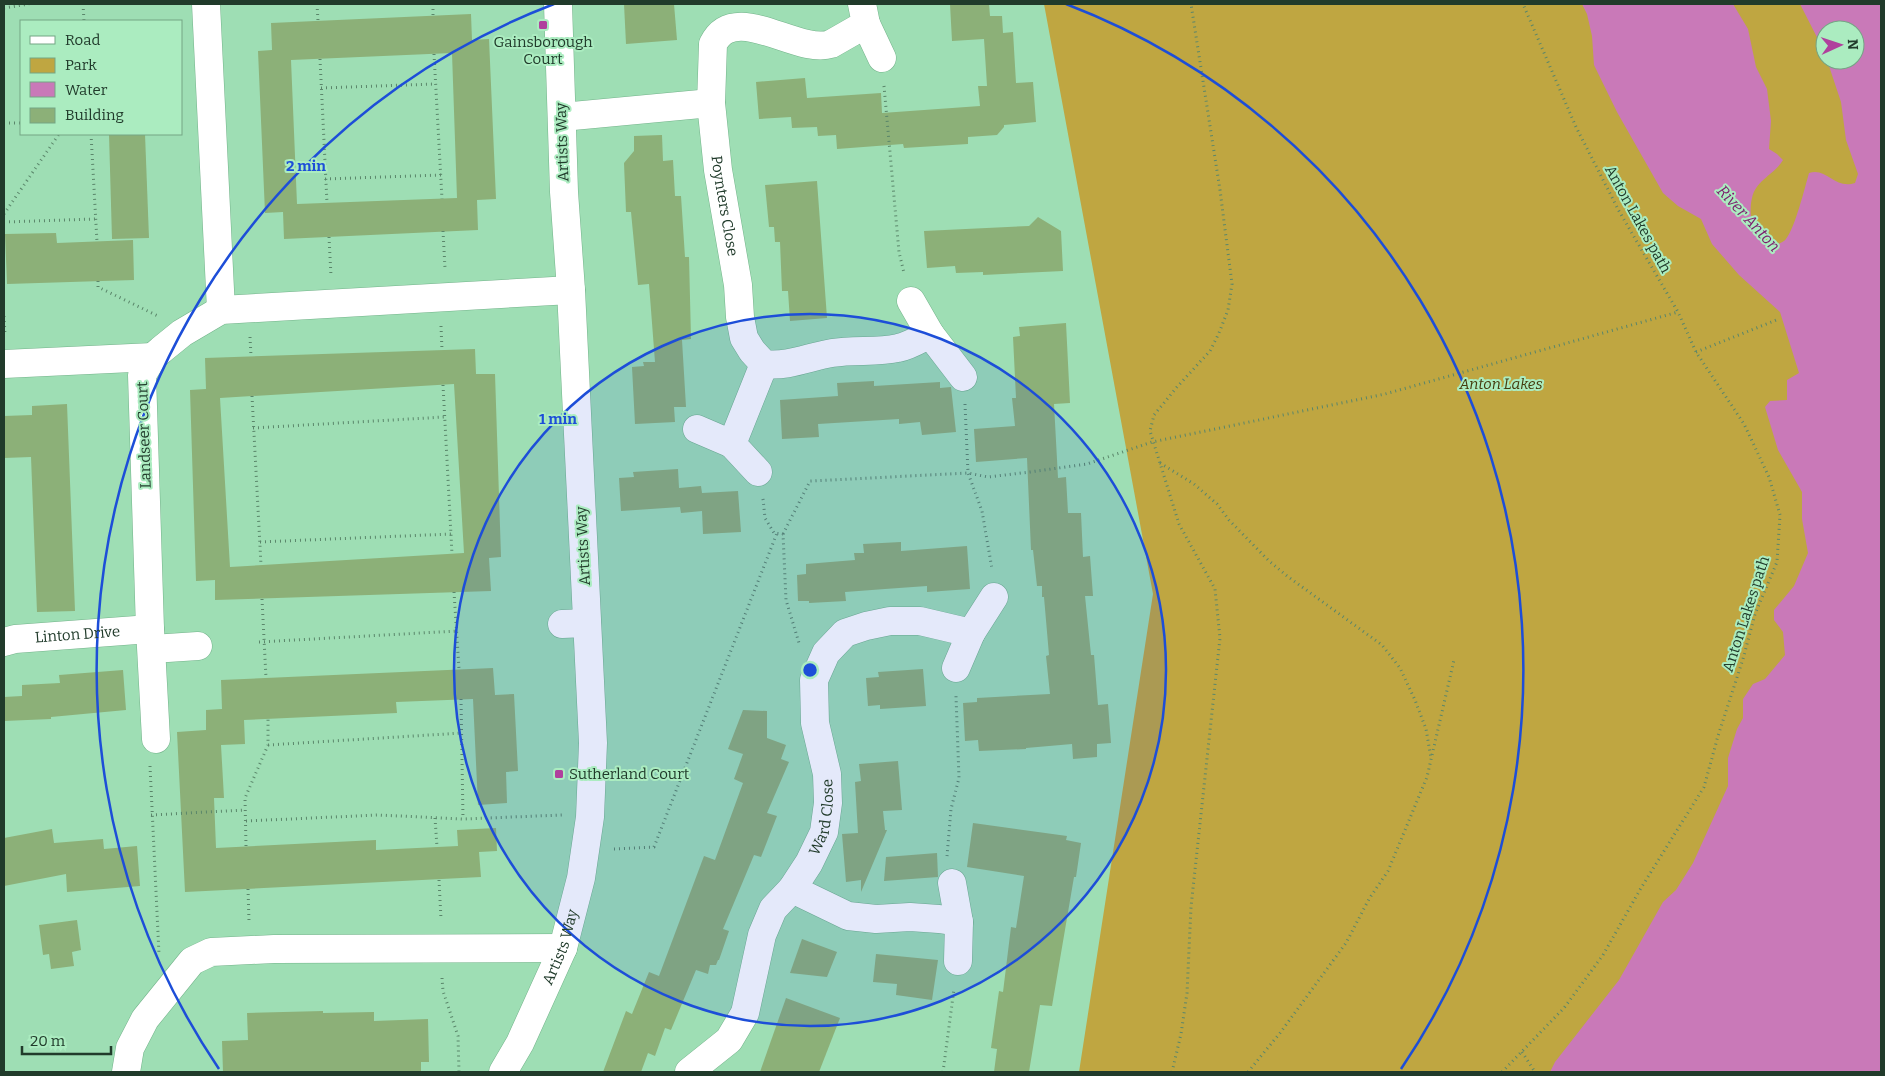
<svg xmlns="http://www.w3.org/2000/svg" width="1885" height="1076" font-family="Bitter,serif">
  <rect width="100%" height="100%" fill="#9edeb4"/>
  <path fill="#bfa641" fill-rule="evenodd" d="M1044 4H1881V1072H1079L1153 594ZM1825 30H1855V60H1825Z"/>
  <path fill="#c979b8" d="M1582 4H1733L1748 29 1756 67 1767 89 1771 121 1769 149 1777 154 1783 160C1774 175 1756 180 1752 198 1748 213 1752 246 1773 245 1777 245 1784 242 1786 239 1795 228 1805 187 1809 173 1827 167 1835 190 1855 183L1858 174 1846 140 1841 102 1827 60H1855V30H1825V53L1800 4H1881V1072H1550L1555 1062 1619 980 1663 902 1676 890 1693 863 1728 786V758L1737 729 1743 718V699L1753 684 1765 679 1785 655 1783 632 1774 620V610L1794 586 1808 553 1802 519V492L1778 450 1765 407 1770 401 1787 400V380L1799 373 1780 312 1739 275 1712 244 1701 219 1678 206 1663 193 1617 112 1594 65 1592 36 1587 14Z"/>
  <g fill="#8cb078" fill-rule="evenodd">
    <path d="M624 4H674L677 40 626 44Z"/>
    <path d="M950 4H989L990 16H1002L1003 33 1013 32 1016 83 1033 82 1036 122 1004 125V127L997 135 968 137V144L904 148 903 144 837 149 836 135 818 136 817 127 792 128 791 117 759 119 756 82 805 78 807 98 881 93 882 113 980 106 978 86H987L984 39 952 41Z"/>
    <path d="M471 14 472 40 489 39 496 199 477 200 478 230 284 239 283 212 265 213 258 51 272 50 271 23ZM452 53 457 198 297 204 291 60Z"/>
    <path d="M109 134H145L149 238 112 239Z"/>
    <path d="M662 135 663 161 673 160 675 196H681L685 257H689L691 339 682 340 686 407H674L675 422 635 424 632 367 644 366 643 362H655L649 284 638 285 631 212H626L624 163 634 151V136Z"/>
    <path d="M817 181 827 318 790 321 788 291H782L780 242H775L774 227H769L765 185Z"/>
    <path d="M1038 217 1061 231 1063 271 983 275V272L956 273 955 266 927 268 924 231 1029 226Z"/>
    <path d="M56 233 57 243 133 240 134 280 7 284 5 234Z"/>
    <path d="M1066 323 1070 403 1054 404 1058 478 1066 477 1068 513H1081L1083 557 1090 556 1093 596H1085L1091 655H1094L1098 705 1108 704 1111 743 1097 744V757L1073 759 1072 744 1026 748V749L979 751 978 740 965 741 963 703 977 702V698L1050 694 1046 656 1049 655 1044 597H1042V586H1037L1033 550H1031L1027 458 976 462 974 429 1015 426 1012 398H1016L1013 337 1020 336 1019 327Z"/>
    <path d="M475 349 476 374H495L501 557 489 558 491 591 215 600V580L196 581 190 390 206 389 205 358ZM454 384 464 553 230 567 220 398Z"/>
    <path d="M874 381V386L940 382V388L951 387 956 432 922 435 920 422 899 424V419L818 424 819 437 782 439 780 400 838 396 837 383Z"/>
    <path d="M67 404 75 611 37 612 31 457 4 458V416L32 415V406Z"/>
    <path d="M678 469 679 488 701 486 702 493 738 491 741 532 703 534 702 511 681 513 680 507 621 511 619 478 634 477 633 472Z"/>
    <path d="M901 542V551L967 546 970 589 927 592V586L885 589 845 592 846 601 809 603V601H798L797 575 806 574V564L855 560 854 553H864L863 544Z"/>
    <path d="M493 668 495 695 514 694 518 771 506 772 507 803 478 805 473 699 396 702 397 713 244 720 245 744 221 745 224 798H214L216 848 376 840V850L458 846 457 830 496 828 497 851 479 852 481 877 185 892 177 732 206 730V710L222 709 221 680Z"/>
    <path d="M923 669 926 706 880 709V705L868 706 866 678 879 677 878 672Z"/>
    <path d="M123 670 126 710 51 717V719L4 721V697L22 696V685L60 683 59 675Z"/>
    <path d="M743 710 767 711V738L786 745 781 759 789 762 767 813 777 816 761 857 754 855 723 929 729 931 719 960H718L716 965H710L708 974 696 970 671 1030 665 1028 655 1056 648 1053 641 1072H603L626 1011 632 1014 649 972 659 976 704 856 715 860 743 783 734 779 743 754 728 749Z"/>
    <path d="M898 761 902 810 883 811 885 830H887L861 892V880L846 882 842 834 858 833 855 782 861 781 859 764Z"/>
    <path d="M973 823 1067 836 1066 840 1081 843 1076 877H1074L1052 1006 1040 1005 1029 1072H994L997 1049 991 1048 999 991 1003 992 1011 927 1016 928 1024 876 967 867Z"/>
    <path d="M52 829 54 843 103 839 104 849 137 846 140 886 67 892 66 874 4 886V838Z"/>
    <path d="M937 853 938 877 884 881 886 857Z"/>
    <path d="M77 920 81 950 72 952 74 966 51 969 49 954 43 955 39 925Z"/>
    <path d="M802 939 837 952 827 977 790 973Z"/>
    <path d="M876 954 938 960 932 1000 896 995 897 984 873 982Z"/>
    <path d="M786 998 840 1018 819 1072H760Z"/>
    <path d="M323 1011V1013L374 1012V1021L428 1019 429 1062H421V1072H223L222 1041 248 1040 247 1013Z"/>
  </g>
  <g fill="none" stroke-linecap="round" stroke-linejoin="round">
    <g stroke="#73b38a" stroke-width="29">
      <g id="minor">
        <path d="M206 4 221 310"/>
        <path id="s1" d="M862 4 866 24 831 44C796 55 735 0 713 44L711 103 718 170 738 285 740 317 744 338 752 351 764 364C789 367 808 357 832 353 854 349 877 353 898 348 909 346 920 339 930 334L963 377"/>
        <path d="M866 24 882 58"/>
        <path d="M562 117 711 103"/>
        <path d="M911 301 930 334"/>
        <path d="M4 364 153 357"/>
        <path d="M697 429 732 444"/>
        <path d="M758 472 732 444 764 364"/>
        <path d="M562 624 587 623"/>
        <path id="s2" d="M4 642 15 639 150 629"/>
        <path d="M152 649 198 646"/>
        <path d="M956 668 971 633"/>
        <path d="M156 739 150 629 142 375 153 357 161 350 182 333 221 310 571 290"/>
        <path d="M792 889 848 916 876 919 910 917 939 919 959 922 952 883"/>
        <path d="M958 961 959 922"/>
        <path d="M126 1072 130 1048 145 1019 192 961 211 952 274 949 563 948"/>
        <path id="s3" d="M503 1072 520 1043 563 948 581 878 590 817 593 743 571 290 564 192 558 4"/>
        <path id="s4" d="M689 1072 729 1040 745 1013 762 935 773 909 792 889 809 863 824 832 828 803 827 774 815 723 814 680 826 653 845 633 866 626 890 621H920L971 633 994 597"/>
      </g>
    </g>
    <g stroke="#5a866a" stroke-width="3" stroke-dasharray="1 4" stroke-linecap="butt">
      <path d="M83 4 84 21"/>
      <path d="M317 4 318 21"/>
      <path d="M433 4V16"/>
      <path d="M4 8 29 4"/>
      <path d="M434 54 442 199"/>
      <path d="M320 59 327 203"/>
      <path d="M884 86 899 252 904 273"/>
      <path d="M321 88 435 84"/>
      <path d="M4 123H21"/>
      <path d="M91 134 97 242"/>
      <path d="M325 179 441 175"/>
      <path d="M4 214 59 134"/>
      <path d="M4 222 95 219"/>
      <path d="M443 231 445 268"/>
      <path d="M329 237 331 276"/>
      <path d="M98 281V287L158 316"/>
      <path d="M4 316 5 335"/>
      <path d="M441 326 442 350"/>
      <path d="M250 337 251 356"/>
      <path d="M1696 352 1779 319"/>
      <path d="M443 385 452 554"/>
      <path d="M252 396 261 565"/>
      <path d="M965 404 968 473 982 511 992 569"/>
      <path d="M253 428 444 417"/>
      <path d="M1160 463 1194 484 1217 504 1229 520 1268 560 1287 576 1382 645 1400 668 1415 700 1426 729 1431 758"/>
      <path d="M763 499 765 518 774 533 783 534 786 600 799 643"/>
      <path d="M783 534 810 481 968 473 988 477 1030 472 1087 464 1152 442 1385 394 1678 312"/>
      <path d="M260 542 451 534"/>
      <path d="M454 592 459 669"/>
      <path d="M262 599 266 678"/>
      <path d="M259 642 457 631"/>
      <path d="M461 699 463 819"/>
      <path d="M268 745 462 733"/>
      <path d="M150 766 159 954"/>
      <path d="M151 815 245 810"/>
      <path d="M435 818 437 847"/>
      <path d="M246 821 378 815 463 819 562 815"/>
      <path d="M246 846 245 798 268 745V719"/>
      <path d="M614 849 654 847 777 533"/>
      <path d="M947 856 951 809 959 778 956 696"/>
      <path d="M439 880 441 919"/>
      <path d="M248 889 249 921"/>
      <path d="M442 978 443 991 458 1036 459 1072"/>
      <path d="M1522 1052 1535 1072"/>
      <path d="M943 1072 954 989"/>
      <path d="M1172 1072 1181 1034 1187 993 1191 907 1220 638 1215 589 1179 524 1150 431 1154 415 1177 387 1210 351 1219 333 1228 310 1232 284 1220 190 1191 4"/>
      <path d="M1248 1072 1280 1033 1346 943 1369 899 1388 871 1427 777 1454 660"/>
      <path d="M1502 1072 1564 1008 1603 955 1641 888 1704 787 1718 736 1743 659 1755 614 1777 562 1780 515 1769 477 1744 424 1696 352 1678 312 1619 211 1576 127 1523 4"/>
    </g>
    <use href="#minor" stroke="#fff" stroke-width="28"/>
  </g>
  <circle cx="810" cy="670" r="356" fill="#1d4ed8" fill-opacity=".12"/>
  <g fill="none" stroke="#1d4ed8" stroke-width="2.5">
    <circle cx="810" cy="670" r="356"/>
    <path d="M219 1069A713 713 0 0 1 554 4M1066 4A713 713 0 0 1 1401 1069"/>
  </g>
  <g fill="#b0409d" stroke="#abecc0" stroke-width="2">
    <rect x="538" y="20" width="10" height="10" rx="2.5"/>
    <rect x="554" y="769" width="10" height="10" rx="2.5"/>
  </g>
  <g text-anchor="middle" stroke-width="4" stroke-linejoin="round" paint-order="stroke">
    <g font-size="15" fill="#213b2b" stroke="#abecc0">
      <text x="543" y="47">Gainsborough<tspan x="543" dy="17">Court</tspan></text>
      <text x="569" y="779" text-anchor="start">Sutherland Court</text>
    </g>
    <g font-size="15" fill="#213b2b" stroke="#abecc0">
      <text transform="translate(562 142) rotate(-92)" y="5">Artists Way</text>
      <text dy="5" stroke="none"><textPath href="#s1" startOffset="351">Poynters Close</textPath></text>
      <text transform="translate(1638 219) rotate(61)" y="5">Anton Lakes path</text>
      <text transform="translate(144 435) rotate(-92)" y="5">Landseer Court</text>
      <text transform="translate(583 546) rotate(-93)" y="5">Artists Way</text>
      <text transform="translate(1746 614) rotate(-72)" y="5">Anton Lakes path</text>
      <text dy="5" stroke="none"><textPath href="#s2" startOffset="74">Linton Drive</textPath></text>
      <text dy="5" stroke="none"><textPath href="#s4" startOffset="298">Ward Close</textPath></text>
      <text dy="5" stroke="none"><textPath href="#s3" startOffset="138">Artists Way</textPath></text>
    </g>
    <g font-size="15" font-style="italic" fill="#453a0c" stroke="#abecc0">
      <text x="1501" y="389">Anton Lakes</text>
    </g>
    <g font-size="16" font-style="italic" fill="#7b1a6c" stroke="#abecc0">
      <text transform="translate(1749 218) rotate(47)" y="6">River Anton</text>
    </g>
  </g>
  <circle cx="810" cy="670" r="8" fill="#1d4ed8" stroke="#abecc0" stroke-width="2.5"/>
  <g font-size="15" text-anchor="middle" font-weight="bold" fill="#1d4ed8" stroke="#abecc0" stroke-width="4" stroke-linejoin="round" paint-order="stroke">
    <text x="306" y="171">2 min</text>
    <text x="558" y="424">1 min</text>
  </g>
  <rect width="1885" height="1076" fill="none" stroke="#213b2b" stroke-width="10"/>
  <rect x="20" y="20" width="162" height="115" fill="#abecc0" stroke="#74a584"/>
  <rect x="30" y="36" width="25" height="8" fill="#ffffff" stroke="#74a584"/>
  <text x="65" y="45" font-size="15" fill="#213b2b">Road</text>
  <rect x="30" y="58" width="25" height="15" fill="#bfa641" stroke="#74a584"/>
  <text x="65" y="70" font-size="15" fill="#213b2b">Park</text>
  <rect x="30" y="82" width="25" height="15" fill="#c979b8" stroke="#74a584"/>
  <text x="65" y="95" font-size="15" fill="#213b2b">Water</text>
  <rect x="30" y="108" width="25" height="15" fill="#8cb078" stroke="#74a584"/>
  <text x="65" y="120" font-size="15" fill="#213b2b">Building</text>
  <g transform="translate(1840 45) rotate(87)"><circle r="24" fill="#abecc0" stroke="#74a584"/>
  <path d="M0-4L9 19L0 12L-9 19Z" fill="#b0409d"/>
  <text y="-8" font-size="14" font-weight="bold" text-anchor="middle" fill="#213b2b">N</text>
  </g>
  <path d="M22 1046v8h89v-8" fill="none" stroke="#213b2b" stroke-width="2.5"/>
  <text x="30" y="1046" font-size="15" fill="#213b2b" stroke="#abecc0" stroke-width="4" paint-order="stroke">20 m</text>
</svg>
